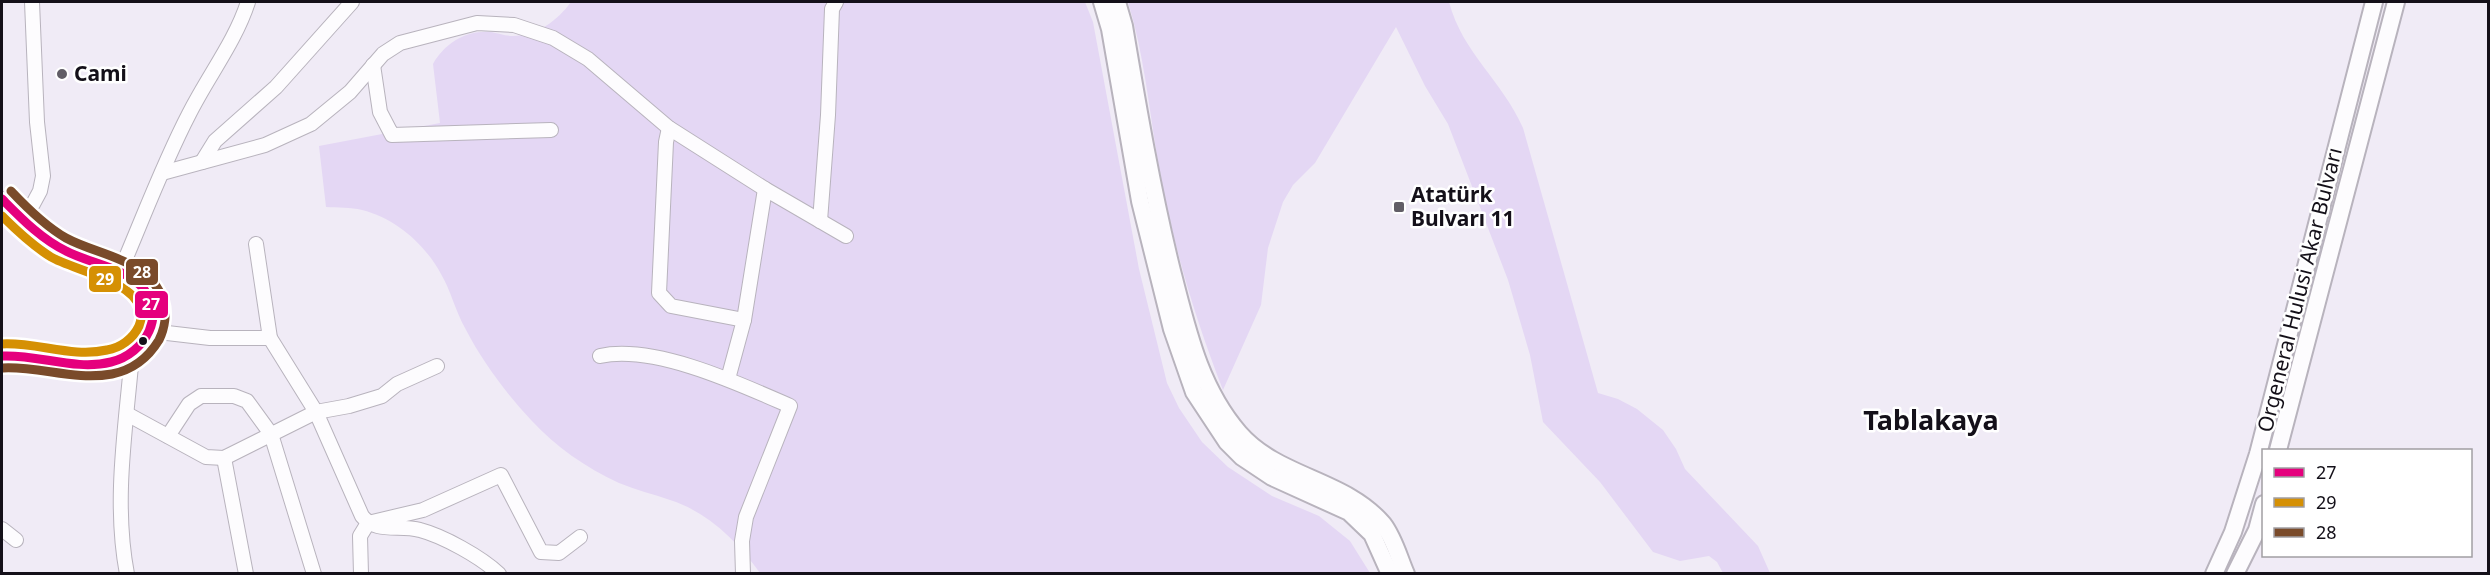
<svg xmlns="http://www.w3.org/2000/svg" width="2490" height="575" font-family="'Noto Sans',sans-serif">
  <rect width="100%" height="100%" fill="#f0ebf6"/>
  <g fill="#e4d7f4">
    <path d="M571 2H1085L1093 22 1139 269 1167 383 1179 408 1202 442 1228 467 1272 496 1319 516 1350 541 1370 573H760C738 542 708 512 670 500 653 494 636 490 619 483 586 468 555 446 531 420 505 392 482 361 465 328 455 310 451 291 441 274 425 244 395 218 362 210 351 207 337 208 326 207L319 146 440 123 433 64C445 43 466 30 491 32 498 33 505 36 513 36 538 35 557 21 571 2Z"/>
    <path d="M1128 2H1449C1463 54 1502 80 1523 128L1598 393 1618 399 1637 409 1663 430 1676 449 1685 469 1758 546 1770 573H1723L1717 562 1709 556 1680 561 1653 552 1600 482 1543 422 1530 355 1508 280 1448 124 1425 86 1396 27 1315 163 1293 185 1283 202 1268 248 1261 305 1223 390C1194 316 1172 241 1158 162 1149 108 1144 54 1128 2Z"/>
  </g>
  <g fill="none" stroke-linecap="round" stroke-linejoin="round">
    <g stroke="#b8b3bd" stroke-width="16">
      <g id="minor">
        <path d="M373 65 380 112 392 135 551 130"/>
        <path d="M669 128 666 142 659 293 671 306 744 320"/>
        <path d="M202 162 215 141 276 87 352 2"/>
        <path d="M162 173 265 145 311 124 350 92 383 54 400 43 477 23 514 25 553 38 588 59 669 128 765 189 846 236"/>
        <path d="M2 199C18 216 38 234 58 247 81 261 122 268 141 286 169 314 145 356 111 362 85 367 60 362 33 359 23 357 12 355 2 356"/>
        <path d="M20 217 33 204 40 191 43 176 37 122 32 2"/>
        <path d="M820 221 828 115 832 9 836 2"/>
        <path d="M256 244 270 338 316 412 362 516C376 534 400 524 420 530 443 536 481 557 499 574"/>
        <path d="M119 274C142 221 162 166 189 114 208 76 235 42 248 2"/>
        <path d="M150 331 210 338H270"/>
        <path d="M600 356C654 344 740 384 790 406L746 517 742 541 743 574"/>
        <path d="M728 379 744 320 765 189"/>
        <path d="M127 414 206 457 224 458 316 412 349 406 382 396 397 384 437 366"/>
        <path d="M168 436 189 404 201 396H234L247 401 271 434 314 574"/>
        <path d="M224 458 246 574"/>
        <path d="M2 529 16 540"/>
        <path d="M127 574C113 501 126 427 132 354"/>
        <path d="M361 574 360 536 368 523 423 510 501 475 541 552 559 553 580 537"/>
      </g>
    </g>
    <g stroke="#b8b3bd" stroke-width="20">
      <g id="major">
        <path d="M1102 2 1110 29 1140 201 1172 329 1194 392 1227 442 1242 457 1272 477 1349 512 1372 534 1390 574"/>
        <path d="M1117 2 1124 26C1138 109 1152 190 1172 271 1187 328 1199 387 1239 433 1278 478 1345 479 1383 524 1394 538 1399 558 1406 574"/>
        <path d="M2278 450 2396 2"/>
        <path d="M2214 574 2233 532 2258 454 2374 2"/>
        <path d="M2235 574 2257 530 2264 504"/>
      </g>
    </g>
    <use href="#minor" stroke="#fdfcfe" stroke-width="14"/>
    <use href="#major" stroke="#fdfcfe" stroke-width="16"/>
    <g stroke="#fff" stroke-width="14">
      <path id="bus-1" d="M2 199C21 218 41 239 66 251 89 263 121 267 140 285 169 313 145 354 111 362 75 371 38 354 2 356"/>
    </g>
    <g stroke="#fff" stroke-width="14">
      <path id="bus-2" d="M2 216C17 231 33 246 51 257 76 272 156 284 139 326 133 339 120 348 107 350 72 358 37 342 2 344"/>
    </g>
    <g stroke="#fff" stroke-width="14">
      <path id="bus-3" d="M3 368C39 366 75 381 112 374 132 370 148 358 159 340 165 328 167 313 163 300 150 259 99 256 66 238 45 226 27 208 11 191"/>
    </g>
    <use href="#bus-1" stroke="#e5007d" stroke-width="9"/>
    <use href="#bus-2" stroke="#d59004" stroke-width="9"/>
    <use href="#bus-3" stroke="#7a4b2a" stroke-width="9"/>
  </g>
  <g fill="#615d66" stroke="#fff" stroke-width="2">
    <circle cx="62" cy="74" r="6"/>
    <rect x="1393" y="201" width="12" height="12" rx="3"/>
  </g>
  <circle fill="#141019" stroke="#fff" stroke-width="2" cx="143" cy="341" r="5"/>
  <g text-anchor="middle" stroke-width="5" stroke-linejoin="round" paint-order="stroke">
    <g font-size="21" font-weight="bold" fill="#141019" stroke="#fff" text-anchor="start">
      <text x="74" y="81">Cami</text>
      <text x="1411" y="202">Atatürk<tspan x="1411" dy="24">Bulvarı 11</tspan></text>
    </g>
    <g font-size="21" fill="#141019" stroke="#fff">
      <text transform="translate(2300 290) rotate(-76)" y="7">Orgeneral Hulusi Akar Bulvarı</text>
    </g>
    <g font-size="27" font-weight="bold" fill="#141019" stroke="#fff">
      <text x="1931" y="430">Tablakaya</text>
    </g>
  </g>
  <g stroke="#fff" stroke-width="2">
    <rect x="125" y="258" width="34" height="28" rx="6" fill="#7a4b2a"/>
    <rect x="88" y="265" width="34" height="28" rx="6" fill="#d59004"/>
    <rect x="134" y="290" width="35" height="29" rx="6" fill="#e5007d"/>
  </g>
  <g font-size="16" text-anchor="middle" font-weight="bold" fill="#fff">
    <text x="142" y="278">28</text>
    <text x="105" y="285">29</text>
    <text x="151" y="310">27</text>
  </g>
  <rect width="2490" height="575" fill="none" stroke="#141019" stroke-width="6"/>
  <rect x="2262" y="449" width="210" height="108" fill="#ffffff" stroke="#a19fa3" stroke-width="1.5"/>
  <rect x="2274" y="468" width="30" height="9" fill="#e5007d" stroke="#a19fa3" stroke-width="1.5"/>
  <text x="2316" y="479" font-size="18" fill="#141019">27</text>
  <rect x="2274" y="498" width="30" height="9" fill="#d59004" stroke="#a19fa3" stroke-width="1.5"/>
  <text x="2316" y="509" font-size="18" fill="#141019">29</text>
  <rect x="2274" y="528" width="30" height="9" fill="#7a4b2a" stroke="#a19fa3" stroke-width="1.5"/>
  <text x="2316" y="539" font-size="18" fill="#141019">28</text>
</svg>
